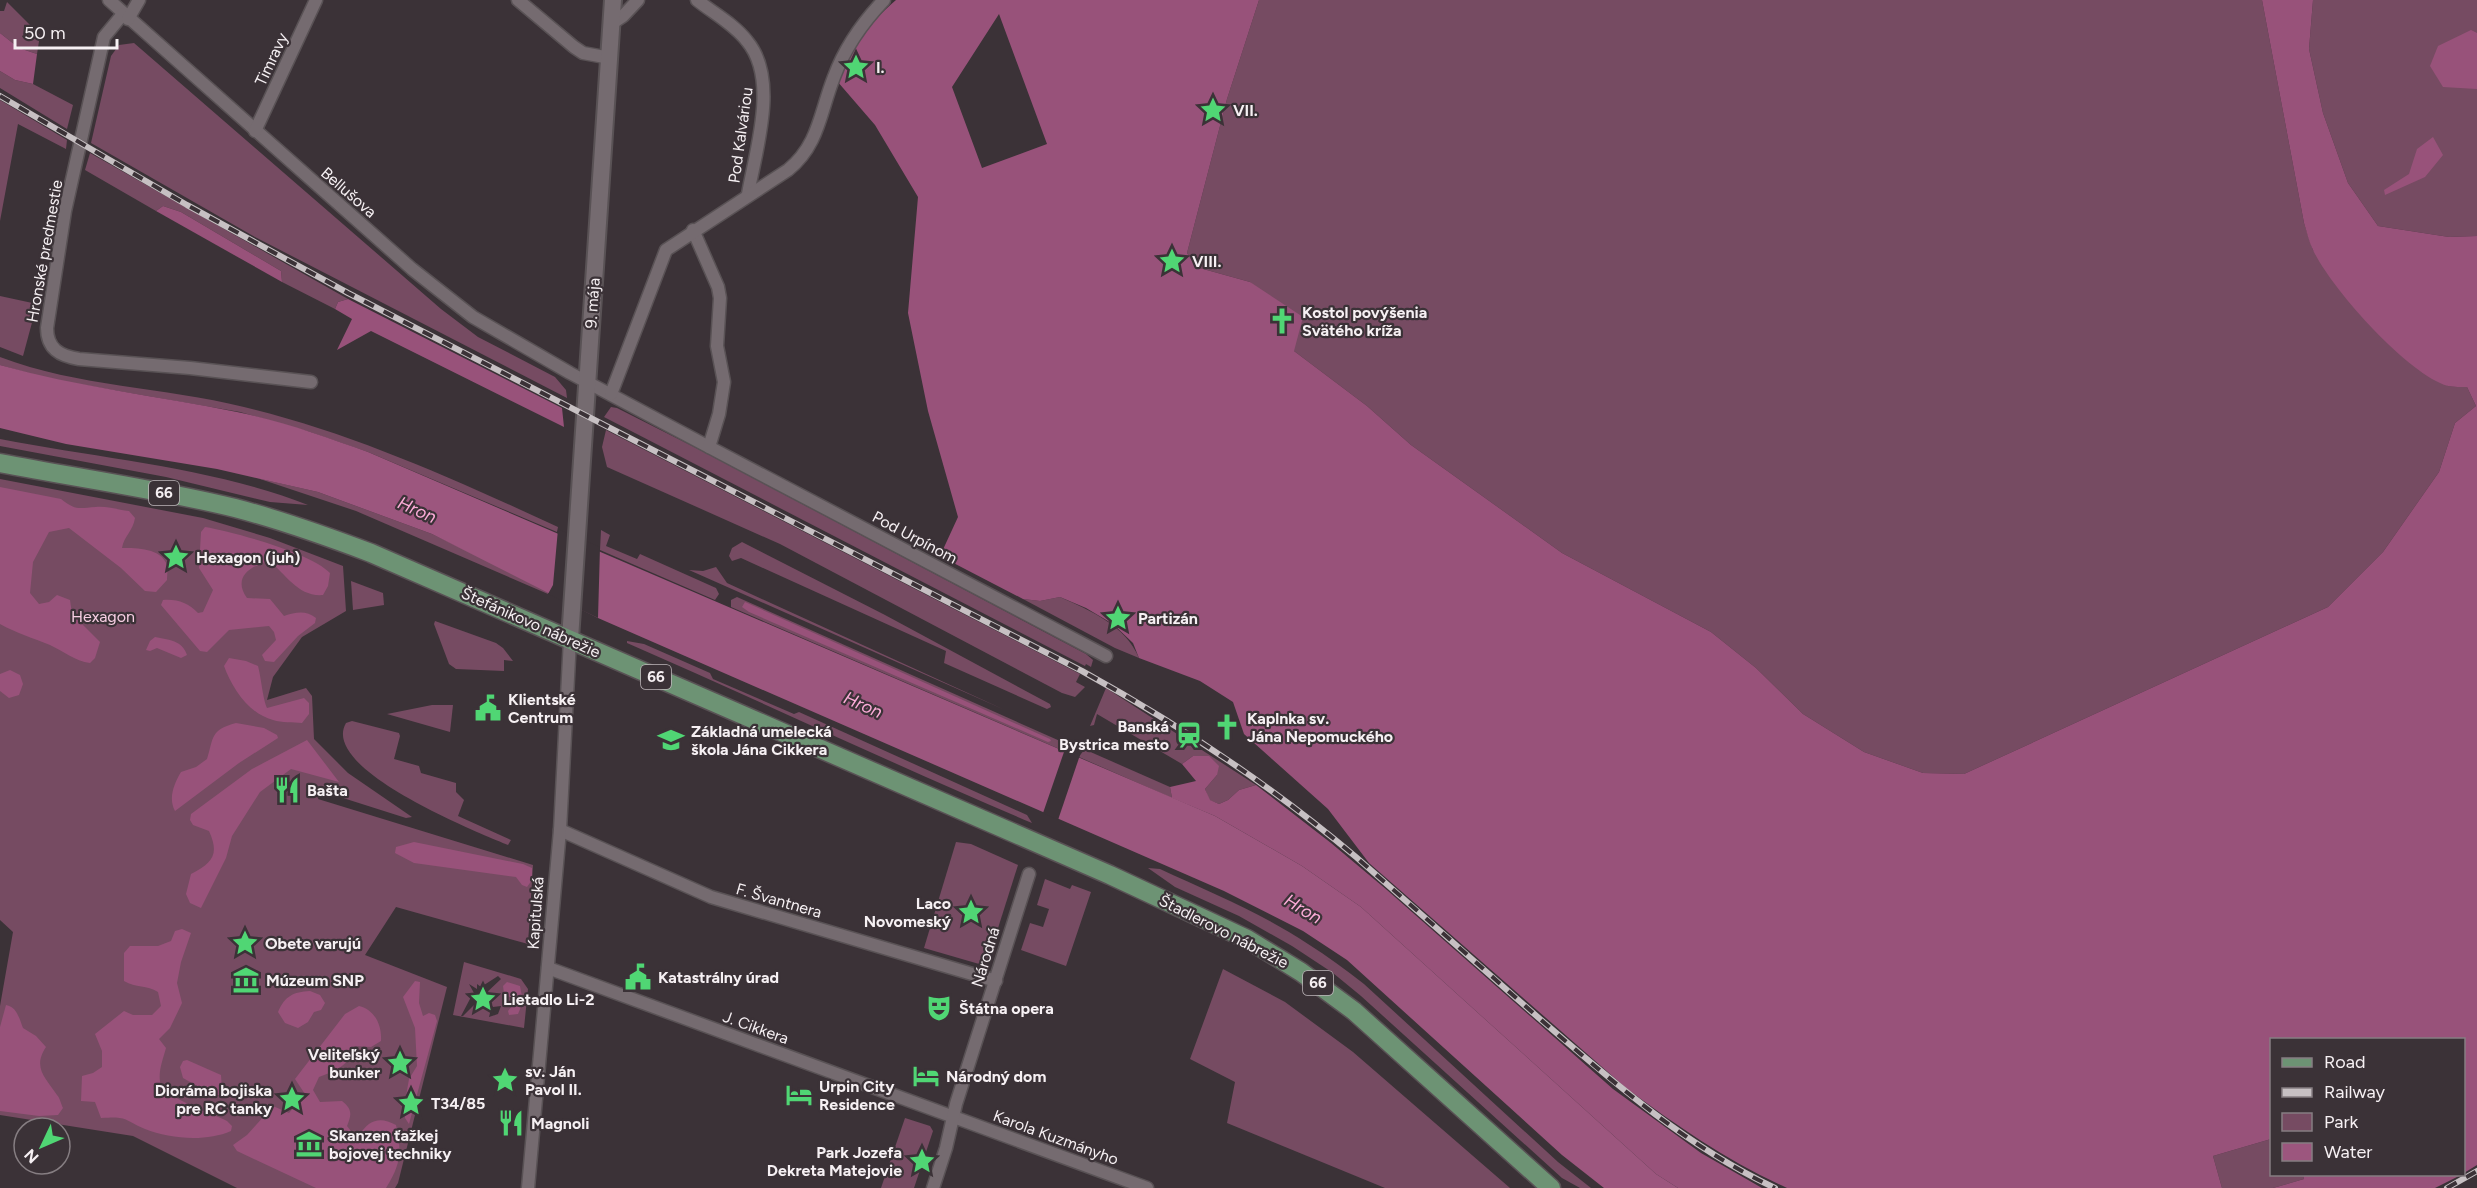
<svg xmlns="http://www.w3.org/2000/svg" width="2477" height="1188" font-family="Figtree,sans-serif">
  <rect width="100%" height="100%" fill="#3b3237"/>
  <g fill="#764b62" fill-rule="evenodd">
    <path d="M1259 0H2262L2304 223 2313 250 2448 386 2467 387 2476 406 2455 423 2439 472 2383 552 2328 607 1964 774 1923 773 1864 752 1803 714 1756 668 1711 632 1562 553 1411 445 1367 406 1294 351 1250 282 1196 267 1187 253 1227 99Z"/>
    <path d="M2313 0H2477V236L2449 237 2378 226 2348 183 2323 113 2309 49Z"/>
    <path d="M7 2 40 35 37 54 19 48 0 33V11H4Z"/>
    <path d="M134 43 441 309 478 337 555 377 566 390 567 398 255 237 91 143 111 56 119 45Z"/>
    <path d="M0 71 15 80 33 84 73 105 67 129 0 88Z"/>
    <path d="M0 100 67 140 66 149 18 124 0 221Z"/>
    <path d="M90 153 348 299 338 302 335 309 282 282 281 271 181 212 163 206 156 211 85 170Z"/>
    <path d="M0 296 37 304 23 356 0 347Z"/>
    <path d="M0 357C79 387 163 387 244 407 353 433 456 480 558 527L557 532 368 452 310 432 240 412 49 379 0 365Z"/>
    <path d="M611 407 617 408 704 452 1086 654 1093 660 1091 667 1086 664 1085 666 604 417Z"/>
    <path d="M606 430 1080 674 1076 682 1085 687 1075 697 1062 693 780 544 607 467 602 447Z"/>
    <path d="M0 439C102 459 211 467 308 505L270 502 166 477 0 446Z"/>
    <path d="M257 478 318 492 432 534 550 591 548 594 356 511Z"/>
    <path d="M0 479 203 518 270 538 343 566 346 611 302 637 273 677 267 700 306 688 312 696 314 739 348 773 412 817 406 818 321 791 318 799 533 865 528 944 396 907 365 955 447 987 398 1183 395 1188H237L133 1136 0 1115V1006L13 932 0 920Z"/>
    <path d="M601 530 610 535 606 546 637 559 640 554 716 588 719 594 715 600 600 550Z"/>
    <path d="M742 542 885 615 1050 704 1051 707 1047 709 944 663 946 651 741 558 732 561 729 556 732 548Z"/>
    <path d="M716 567 727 583 1005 710 689 570 703 571Z"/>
    <path d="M351 581 383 593 384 605 353 610Z"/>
    <path d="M737 597 1060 741 1065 745 1064 751 731 607V600Z"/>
    <path d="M1060 597C1091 611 1125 625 1139 658L1115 648 1023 599 1040 601Z"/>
    <path d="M435 621 496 643 503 648 513 661 504 660V671L456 669 449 664 434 624Z"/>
    <path d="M627 641 644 644 710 673 713 679 794 714 799 712 1027 815 1032 823C895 765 762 702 627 643Z"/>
    <path d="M1106 688 1256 785 1239 790 1228 800 1219 804 1209 800 1205 789 1217 775 1193 756 1182 764 1097 714 1094 725 1090 726Z"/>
    <path d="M432 705H453L450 732 387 714Z"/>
    <path d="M352 721 399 733 400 736 394 759 419 766 421 773 456 783V792L464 800 458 816 511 840 508 845C477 832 319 769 346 723Z"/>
    <path d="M1086 750 1170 787 1172 798 1079 757 1083 751Z"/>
    <path d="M956 842 971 844 1018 865 986 966 924 948Z"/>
    <path d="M1148 868 1160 869C1210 892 1263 914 1308 944 1327 956 1346 970 1364 984L1558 1162 1591 1188H1580L1562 1178 1361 996 1333 973 1292 946 1239 916 1175 887Z"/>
    <path d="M1045 879 1070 889 1072 885 1091 892 1066 966 1021 950 1030 923 1043 927 1049 909 1037 905Z"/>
    <path d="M464 962 521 979 528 989 524 1028 453 1015ZM498 976 501 979 483 996 493 1007 501 1006 498 1014 489 1017 491 1009 480 999 463 1016H461L471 997 469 993 472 995 474 993 469 984 477 989V984L481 987Z"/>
    <path d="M1223 969 1285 1002 1353 1052 1510 1188H1385L1227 1123 1235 1082 1190 1059Z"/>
    <path d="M905 1118 930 1126 933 1131 914 1188H881Z"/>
    <path d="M2271 1139 2272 1174 2303 1175 2304 1179 2273 1188H2222L2213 1156Z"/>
  </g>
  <g fill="#98527a" fill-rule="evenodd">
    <path d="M896 0H1259L1227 99 1187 253 1196 267 1250 282 1303 317 1294 351 1367 406 1411 445 1562 553 1711 632 1756 668 1803 714 1864 752 1923 773 1964 774 2328 607 2383 552 2439 472 2455 423 2476 406 2467 387C2461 387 2454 387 2448 386 2407 374 2331 288 2313 250 2309 242 2307 232 2304 223L2262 0H2313L2309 49 2323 113 2348 183 2378 226 2449 237 2477 236V1165L2464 1173V1040H2272L2271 1139 2213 1156 2222 1188H1787C1729 1162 1677 1126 1626 1088L1369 863 1328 809 1244 734 1233 702 1200 681 1139 658 1133 643 1113 624 1086 608 1060 597 1040 601 1023 599 940 556 958 517 928 411 908 313 918 197 875 125 837 81C852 48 868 24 896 0ZM999 14 1047 144 982 168 952 87Z"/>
    <path d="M2471 30 2477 33V89L2443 87 2430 66 2438 46Z"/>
    <path d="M0 33 19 48 37 54 33 84 15 80 0 71Z"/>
    <path d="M2433 137 2443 155 2425 177 2385 195 2384 190 2409 174 2417 149Z"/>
    <path d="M163 206 181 212 281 271 282 282 156 211Z"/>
    <path d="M348 299 562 408 564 427 371 331 337 350 352 319 335 309 338 302Z"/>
    <path d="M0 487 61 499C76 511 79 508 96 507 106 506 119 510 129 511L135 518C133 531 124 536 122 548 137 548 161 548 167 565 168 569 167 576 167 580L156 592 145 591 121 568 69 528 49 532 33 562 30 593 39 604 49 602 57 595 70 600 72 614 100 642 95 658 90 663C75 661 63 651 50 645 33 638 16 633 0 624Z"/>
    <path d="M205 527C234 532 311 553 330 573L328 586 323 595C298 597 287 575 269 561 251 566 232 577 247 598L270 599 284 616C296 612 306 610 316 618L315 623 298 636 274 662 265 661 262 655 276 640 274 632 269 626 229 630 207 652 200 651 161 605 163 600C178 599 188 603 198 613L203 612 213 590 199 568 201 532Z"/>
    <path d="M745 602 1050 739 1051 741 1048 742 749 612 742 607Z"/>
    <path d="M155 637C169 640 182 640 187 655L181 658 157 648 150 651 146 650 150 641Z"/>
    <path d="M229 658 246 661 258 666C261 677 263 700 267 708L304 698 309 703V714L302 723C293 722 282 723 273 720 249 714 232 688 224 666Z"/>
    <path d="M10 670 20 675 23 684 19 695 9 698 0 691V674Z"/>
    <path d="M236 723 264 728 277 735 278 738 239 763 175 811C168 798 174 784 181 772L196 767 207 759C214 737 210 730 236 723Z"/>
    <path d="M307 740 339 782 291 769 260 792 232 836 226 858 201 908 190 903 186 894 191 874C212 863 220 855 209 831L193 825 190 820 191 814 252 769Z"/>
    <path d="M1193 756H1209L1219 766 1217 775 1205 789 1210 800 1219 804 1228 800 1239 790 1256 785 1331 843 1387 890 1613 1089 1701 1153 1762 1188H1678L1656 1174 1361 907 1302 866 1215 816 1172 798 1170 787 1196 781 1182 764Z"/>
    <path d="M414 842 523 864 532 868V880L527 887 522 885 516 877 414 863 395 853 396 847Z"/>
    <path d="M182 929 191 933 181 962 177 983 182 1003 170 1028 159 1039 166 1048C163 1059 157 1074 161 1085 166 1098 214 1114 227 1121L232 1126 231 1131C206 1142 170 1139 145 1129 122 1119 128 1116 101 1118L95 1102 81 1101 82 1076 93 1073 102 1067V1051L95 1034 124 1011 133 1015H152L161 1006 158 992C147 985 136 988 124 981V953L130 946H158L171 941 175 931Z"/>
    <path d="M415 981 420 982 419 1003 423 1016 429 1013 435 1015 437 1021 409 1124 405 1118 404 1108 409 1079 417 1066 415 1028 403 997Z"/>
    <path d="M507 982 520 986 523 1002 518 1014 509 1015 508 1011 512 1006 511 998 504 993 503 986Z"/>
    <path d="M310 991 320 995 325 1003 321 1010 314 1012 308 1022 298 1028 285 1023 278 1012C285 996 293 992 310 991Z"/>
    <path d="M6 1005C17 1007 19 1018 23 1028L36 1036 46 1047C32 1068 46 1078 57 1095 60 1098 61 1104 63 1108L58 1115 39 1116 0 1111V1027Z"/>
    <path d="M359 1006C375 1010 382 1025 381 1041L371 1047 355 1046 349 1051 348 1061 337 1070 319 1077 313 1090 320 1102 342 1101C352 1109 352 1114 347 1126L354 1135 360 1134C369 1120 380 1116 396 1125 402 1152 401 1164 386 1188H316L237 1151 233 1145 247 1135 273 1106 289 1113 305 1094 295 1079 345 1014Z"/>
    <path d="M187 1060 221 1075 222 1090 219 1095H213L183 1078 180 1067 183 1061Z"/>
    <path d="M2303 1175V1174L2461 1175 2435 1188H2273L2304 1179Z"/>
  </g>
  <path fill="#9c567e" d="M0 365C78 387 158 396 237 412 282 421 326 437 368 452L1215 816 1302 866 1361 907 1656 1174 1678 1188H1604L1562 1155 1347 960 1303 931 1224 891 598 618 432 534 318 492 217 469 66 444 0 428Z"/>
  <g fill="#3b3237">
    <path d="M558 529 600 547 598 618 548 594 553 585Z"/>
    <path d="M1065 749 1080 755 1058 820 1043 813Z"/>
  </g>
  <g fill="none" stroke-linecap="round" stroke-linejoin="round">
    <g stroke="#595255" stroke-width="15">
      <g id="minor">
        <path d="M109 0 412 269 473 317 570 373 709 447 1106 656"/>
        <path d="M518 0 574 47 583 53 610 58"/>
        <path d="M697 0C713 13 734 24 747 41 779 79 756 149 748 194"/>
        <path d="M123 14 104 37 65 211 47 328C47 349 60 356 79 359L190 368 311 382"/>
        <path d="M128 19 139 0"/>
        <path d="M611 24 623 16 638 0"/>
        <path d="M255 131 316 0"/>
        <path d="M693 230 718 287 720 298 717 346 724 382 719 414 709 447"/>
        <path d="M611 394 666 250 788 170C819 145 820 112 834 77 845 47 862 23 884 0"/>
        <path d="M560 830 711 897 996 981"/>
        <path d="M548 968 1147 1188"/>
        <path d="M528 1188 560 830 570 639"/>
        <path d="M933 1188 946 1148 956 1104 1029 874"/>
      </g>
    </g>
    <g stroke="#595255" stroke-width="20">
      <path id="secondary" d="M570 639 613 0"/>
    </g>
    <g stroke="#595255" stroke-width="21">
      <path id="primary" d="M0 463C78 478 158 489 235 508 281 520 326 536 371 553L1110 875 1247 939 1301 972 1354 1011 1551 1188"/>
    </g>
    <use href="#minor" stroke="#756b70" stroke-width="12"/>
    <use href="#secondary" stroke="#756b70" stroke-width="16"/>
    <use href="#primary" stroke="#6d9374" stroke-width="18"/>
    <g stroke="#c7c0c3" stroke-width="6">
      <g id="rail">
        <path d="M0 96 187 205 348 293 1082 671C1178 724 1272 786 1356 857 1418 911 1479 965 1540 1019 1614 1083 1686 1146 1775 1188"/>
        <path d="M2447 1188 2477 1171"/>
      </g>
    </g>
    <use href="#rail" stroke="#3b3237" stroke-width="4" stroke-dasharray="11" stroke-linecap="butt"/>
  </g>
  <defs>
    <g id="sight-bare" transform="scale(2.07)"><path d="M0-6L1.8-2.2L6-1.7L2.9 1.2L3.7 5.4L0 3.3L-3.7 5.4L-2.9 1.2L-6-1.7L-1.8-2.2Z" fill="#50d674" stroke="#3b3237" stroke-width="2.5" paint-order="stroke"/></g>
    <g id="church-bare" transform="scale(2.07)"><path d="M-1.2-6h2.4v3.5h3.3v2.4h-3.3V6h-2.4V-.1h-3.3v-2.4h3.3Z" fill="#50d674" stroke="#3b3237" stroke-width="2.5" paint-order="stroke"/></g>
    <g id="civic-bare" transform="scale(2.07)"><path d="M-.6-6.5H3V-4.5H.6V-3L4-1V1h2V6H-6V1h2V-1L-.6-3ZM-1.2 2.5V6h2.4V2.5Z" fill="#50d674" stroke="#3b3237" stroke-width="2.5" paint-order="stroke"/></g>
    <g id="station-bare" transform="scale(2.07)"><path d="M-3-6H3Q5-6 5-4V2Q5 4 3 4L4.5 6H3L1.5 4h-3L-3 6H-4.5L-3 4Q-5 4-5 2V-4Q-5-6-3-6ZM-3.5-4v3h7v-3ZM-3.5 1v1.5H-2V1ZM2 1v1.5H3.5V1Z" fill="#50d674" stroke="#3b3237" stroke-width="2.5" paint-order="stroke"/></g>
    <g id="school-bare" transform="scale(2.07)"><path d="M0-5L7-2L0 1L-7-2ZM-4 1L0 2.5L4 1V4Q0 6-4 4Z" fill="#50d674" stroke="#3b3237" stroke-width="2.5" paint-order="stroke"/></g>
    <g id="restaurant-bare" transform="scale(2.07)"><path d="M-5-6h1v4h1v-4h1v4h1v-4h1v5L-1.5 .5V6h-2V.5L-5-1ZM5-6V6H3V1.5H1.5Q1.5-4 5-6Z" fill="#50d674" stroke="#3b3237" stroke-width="2.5" paint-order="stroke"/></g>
    <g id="museum-bare" transform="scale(2.07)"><path d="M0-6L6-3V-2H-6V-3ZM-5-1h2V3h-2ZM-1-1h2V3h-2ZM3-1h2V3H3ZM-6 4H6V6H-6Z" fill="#50d674" stroke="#3b3237" stroke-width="2.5" paint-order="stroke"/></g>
    <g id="theatre-bare" transform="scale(2.07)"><path d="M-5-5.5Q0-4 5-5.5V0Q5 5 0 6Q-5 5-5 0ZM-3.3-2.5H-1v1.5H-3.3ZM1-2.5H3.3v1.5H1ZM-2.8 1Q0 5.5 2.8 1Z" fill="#50d674" stroke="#3b3237" stroke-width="2.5" paint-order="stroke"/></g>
    <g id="hotel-bare" transform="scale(2.07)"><path d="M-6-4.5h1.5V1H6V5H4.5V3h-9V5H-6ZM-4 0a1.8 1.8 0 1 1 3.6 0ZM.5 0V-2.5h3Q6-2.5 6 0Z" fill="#50d674" stroke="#3b3237" stroke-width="2.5" paint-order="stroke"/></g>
  </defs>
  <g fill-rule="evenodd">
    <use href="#sight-bare" x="856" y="67"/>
    <use href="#sight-bare" x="1213" y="110"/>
    <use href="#sight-bare" x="1172" y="261"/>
    <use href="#church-bare" x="1282" y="321"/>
    <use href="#sight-bare" x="176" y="557"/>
    <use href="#sight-bare" x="1118" y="618"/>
    <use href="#civic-bare" x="488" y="708"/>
    <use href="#church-bare" x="1227" y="727"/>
    <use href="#station-bare" x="1189" y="735"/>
    <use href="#school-bare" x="671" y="740"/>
    <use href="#restaurant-bare" x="287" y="790"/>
    <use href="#sight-bare" x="971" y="912"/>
    <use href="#sight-bare" x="245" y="943"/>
    <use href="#civic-bare" x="638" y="977"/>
    <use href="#museum-bare" x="246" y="980"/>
    <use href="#sight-bare" x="483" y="999"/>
    <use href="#theatre-bare" x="939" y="1008"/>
    <use href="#sight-bare" x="400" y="1063"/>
    <use href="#hotel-bare" x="926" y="1076"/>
    <use href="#sight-bare" x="505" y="1080"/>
    <use href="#hotel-bare" x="799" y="1095"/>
    <use href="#sight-bare" x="292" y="1099"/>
    <use href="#sight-bare" x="411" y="1103"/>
    <use href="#restaurant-bare" x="511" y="1123"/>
    <use href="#museum-bare" x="309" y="1144"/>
    <use href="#sight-bare" x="922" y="1161"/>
  </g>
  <g text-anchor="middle" stroke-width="4.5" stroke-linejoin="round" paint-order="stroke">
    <g fill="#3b3237" stroke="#beb7bb" stroke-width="1.5">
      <rect x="149" y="481" width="30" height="24" rx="4.5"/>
      <rect x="641" y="665" width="30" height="24" rx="4.5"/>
      <rect x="1303" y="971" width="30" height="24" rx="4.5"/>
    </g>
    <g font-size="15" font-weight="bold" fill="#f6f0f3">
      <text x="164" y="498">66</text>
      <text x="656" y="682">66</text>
      <text x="1318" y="988">66</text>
    </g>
    <g font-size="16" fill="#f6f0f3" stroke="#3b3237">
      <text transform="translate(271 59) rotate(-65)" y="6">Timravy</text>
      <text transform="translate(740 135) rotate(-82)" y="6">Pod Kalváriou</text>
      <text transform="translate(349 192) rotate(41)" y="6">Bellušova</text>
      <text transform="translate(44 251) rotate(-80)" y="6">Hronské predmestie</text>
      <text transform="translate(592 303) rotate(-86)" y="6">9. mája</text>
      <text transform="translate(915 537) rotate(28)" y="6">Pod Urpínom</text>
      <text transform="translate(531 622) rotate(24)" y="6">Štefánikovo nábrežie</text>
      <text transform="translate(779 900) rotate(16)" y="6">F. Švantnera</text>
      <text transform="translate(535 913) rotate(-86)" y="6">Kapitulská</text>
      <text transform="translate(1224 931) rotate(27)" y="6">Štadlerovo nábrežie</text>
      <text transform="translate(985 957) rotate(-73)" y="6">Národná</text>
      <text transform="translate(756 1027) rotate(20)" y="6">J. Cikkera</text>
      <text transform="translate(1056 1137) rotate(20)" y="6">Karola Kuzmányho</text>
    </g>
    <g font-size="16" font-weight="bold" fill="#f6f0f3" stroke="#3b3237" text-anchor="start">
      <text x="876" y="73">I.</text>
      <text x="1233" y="116">VII.</text>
      <text x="1192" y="267">VIII.</text>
      <text x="1302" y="318">Kostol povýšenia<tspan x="1302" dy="18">Svätého kríža</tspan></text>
      <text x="196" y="563">Hexagon (juh)</text>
      <text x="1138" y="624">Partizán</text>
      <text x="508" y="705">Klientské<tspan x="508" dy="18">Centrum</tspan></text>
      <text x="1247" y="724">Kaplnka sv.<tspan x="1247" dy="18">Jána Nepomuckého</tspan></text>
      <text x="1169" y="732" text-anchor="end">Banská<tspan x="1169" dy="18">Bystrica mesto</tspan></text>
      <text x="691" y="737">Základná umelecká<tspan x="691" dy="18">škola Jána Cikkera</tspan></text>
      <text x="307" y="796">Bašta</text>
      <text x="951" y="909" text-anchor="end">Laco<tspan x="951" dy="18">Novomeský</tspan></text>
      <text x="265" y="949">Obete varujú</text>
      <text x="658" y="983">Katastrálny úrad</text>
      <text x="266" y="986">Múzeum SNP</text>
      <text x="503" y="1005">Lietadlo Li-2</text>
      <text x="959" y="1014">Štátna opera</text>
      <text x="380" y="1060" text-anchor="end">Veliteľský<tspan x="380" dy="18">bunker</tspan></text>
      <text x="525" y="1077">sv. Ján<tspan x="525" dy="18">Pavol II.</tspan></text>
      <text x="946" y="1082">Národný dom</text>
      <text x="819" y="1092">Urpin City<tspan x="819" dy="18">Residence</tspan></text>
      <text x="272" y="1096" text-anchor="end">Dioráma bojiska<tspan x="272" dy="18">pre RC tanky</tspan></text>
      <text x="431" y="1109">T34/85</text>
      <text x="531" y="1129">Magnoli</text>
      <text x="329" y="1141">Skanzen ťažkej<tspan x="329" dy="18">bojovej techniky</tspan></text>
      <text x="902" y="1158" text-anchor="end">Park Jozefa<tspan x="902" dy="18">Dekreta Matejovie</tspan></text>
    </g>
    <g font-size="16" fill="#f7cee3" stroke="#3b3237">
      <text x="103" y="622">Hexagon</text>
    </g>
    <g font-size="18" font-style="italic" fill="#fcacd8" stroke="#3b3237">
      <text transform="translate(417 510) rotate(24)" y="6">Hron</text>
      <text transform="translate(863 705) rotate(24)" y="6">Hron</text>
      <text transform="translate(1303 909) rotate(31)" y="6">Hron</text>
    </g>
  </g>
  <rect x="2270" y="1038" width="195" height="138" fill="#3b3237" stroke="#867e82" stroke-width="1.5"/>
  <rect x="2282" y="1058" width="30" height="9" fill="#6d9374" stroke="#867e82" stroke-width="1.5"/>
  <text x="2324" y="1068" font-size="18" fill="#f6f0f3">Road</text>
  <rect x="2282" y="1088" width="30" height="9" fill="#c7c0c3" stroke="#867e82" stroke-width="1.5"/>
  <text x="2324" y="1098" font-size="18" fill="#f6f0f3">Railway</text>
  <rect x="2282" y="1113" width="30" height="18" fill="#764b62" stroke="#867e82" stroke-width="1.5"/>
  <text x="2324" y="1128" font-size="18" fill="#f6f0f3">Park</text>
  <rect x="2282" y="1143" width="30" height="18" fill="#9c567e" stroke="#867e82" stroke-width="1.5"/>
  <text x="2324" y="1158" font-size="18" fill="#f6f0f3">Water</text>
  <g transform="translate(42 1146) rotate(226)"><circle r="28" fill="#3b3237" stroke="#867e82" stroke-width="1.5"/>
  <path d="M0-4.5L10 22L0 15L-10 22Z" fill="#50d674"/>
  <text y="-9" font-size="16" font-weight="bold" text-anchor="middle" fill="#f6f0f3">N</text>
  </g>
  <path d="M15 39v9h102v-9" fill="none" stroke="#f6f0f3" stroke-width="3"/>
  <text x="24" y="39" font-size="18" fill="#f6f0f3" stroke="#3b3237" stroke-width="4.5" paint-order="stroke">50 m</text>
</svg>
